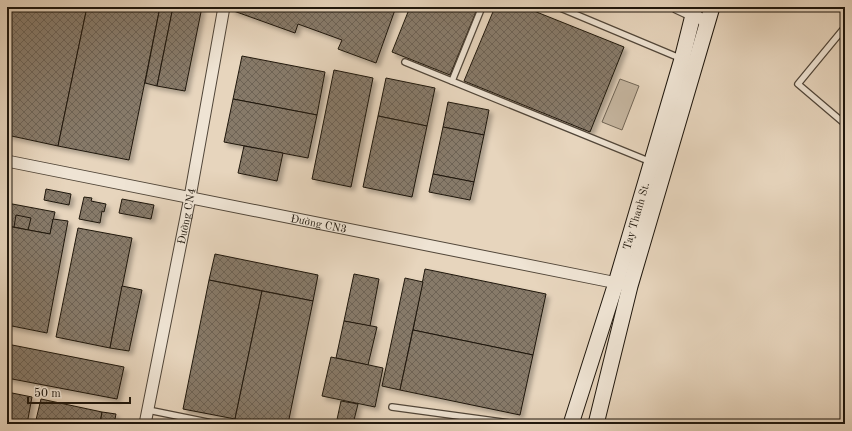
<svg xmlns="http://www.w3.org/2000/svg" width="852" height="431" font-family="'Old Standard TT',serif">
  <defs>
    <pattern id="building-cross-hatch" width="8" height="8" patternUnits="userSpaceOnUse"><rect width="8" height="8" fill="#877a69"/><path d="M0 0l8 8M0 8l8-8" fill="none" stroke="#6e6355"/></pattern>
    <filter id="shadow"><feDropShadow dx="3.5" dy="3.5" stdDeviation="2" flood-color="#0004"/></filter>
  </defs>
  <rect width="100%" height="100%" fill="#e7d5bd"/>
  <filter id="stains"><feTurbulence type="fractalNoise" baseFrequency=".005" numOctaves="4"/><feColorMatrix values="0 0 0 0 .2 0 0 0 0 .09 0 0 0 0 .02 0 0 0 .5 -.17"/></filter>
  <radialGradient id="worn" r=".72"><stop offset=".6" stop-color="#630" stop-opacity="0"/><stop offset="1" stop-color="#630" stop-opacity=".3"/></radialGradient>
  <path fill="#c5b59f" stroke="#726656" d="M620 79 639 86 622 130 602 122Z"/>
  <g fill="url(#building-cross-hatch)" stroke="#1f170d" filter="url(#shadow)">
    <path d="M10 7H87L58 146 7 135V22Z"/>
    <path d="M87 7H160L129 160 58 146Z"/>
    <path d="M160 7H173L157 86 145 83Z"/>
    <path d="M173 7H202L185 91 157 86Z"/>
    <path d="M232 7H396L376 63 338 49 342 40 298 24 295 33 231 10Z"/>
    <path d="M410 7H478L450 75 392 52Z"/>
    <path d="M495 7H524L624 47 590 132 464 81Z"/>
    <path d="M242 56 325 72 317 115 233 99Z"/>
    <path d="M334 70 373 78 351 187 312 179Z"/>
    <path d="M386 78 435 88 427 126 378 116Z"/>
    <path d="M233 99 317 115 308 158 224 142Z"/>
    <path d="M448 102 489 110 484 135 443 127Z"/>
    <path d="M378 116 427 126 412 197 363 187Z"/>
    <path d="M443 127 484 135 474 182 433 174Z"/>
    <path d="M244 146 283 153 277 181 238 173Z"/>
    <path d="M433 174 474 182 470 200 429 192Z"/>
    <path d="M46 189 71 194 69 205 44 200Z"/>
    <path d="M84 197 92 198 91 201 106 204 104 212 102 211 100 223 79 219Z"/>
    <path d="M122 199 154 205 151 219 119 213Z"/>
    <path d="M7 203 55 212 50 234 7 226Z"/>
    <path d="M16 215 31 218 28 230 14 227Z"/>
    <path d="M53 219 68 221 47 333 7 325V226L50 234Z"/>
    <path d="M78 228 132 238 110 348 56 337Z"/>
    <path d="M215 254 318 275 313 301 209 280Z"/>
    <path d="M425 269 546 294 533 355 413 330Z"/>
    <path d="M354 274 379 279 370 326 344 321Z"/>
    <path d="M405 278 423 282 400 390 382 386Z"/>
    <path d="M209 280 262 291 235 419 183 409Z"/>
    <path d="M122 286 142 290 129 351 110 348Z"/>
    <path d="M262 291 313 301 288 424H259L235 419Z"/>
    <path d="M344 321 377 327 368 365 336 358Z"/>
    <path d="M413 330 533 355 520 415 400 390Z"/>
    <path d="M7 344 124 367 117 399 7 378Z"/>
    <path d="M331 357 383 368 375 407 322 396Z"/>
    <path d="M7 392 32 397 27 424H7Z"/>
    <path d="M41 399 102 412 100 424H35Z"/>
    <path d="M341 401 358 404 353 424H336Z"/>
    <path d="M102 412 116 414 114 424H100Z"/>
  </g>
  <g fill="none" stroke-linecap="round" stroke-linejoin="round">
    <g stroke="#514639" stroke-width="8">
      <g id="lane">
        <path d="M558 7 682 59"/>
        <path d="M845 27 798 84 845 124"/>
        <path d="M405 62 651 162"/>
        <path d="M452 81 482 7"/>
        <path d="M392 407 517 424"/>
        <path d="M148 410 217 424"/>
      </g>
    </g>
    <g stroke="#514639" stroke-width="13">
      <g id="street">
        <path d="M676 7 708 22"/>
        <path id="s1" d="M7 161 622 284"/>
        <path id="s2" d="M145 424 190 197 224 7"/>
      </g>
    </g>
    <g stroke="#1f170d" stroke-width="17">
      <g id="secondary">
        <path id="s3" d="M571 424 616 283 682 59 695 7"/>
        <path d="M596 424 630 286 712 7"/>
      </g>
    </g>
    <use href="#lane" stroke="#efe4d4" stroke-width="5.5"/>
    <use href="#street" stroke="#efe4d4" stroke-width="11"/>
    <use href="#secondary" stroke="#efe4d4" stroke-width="15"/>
  </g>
  <g text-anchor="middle" stroke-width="3" stroke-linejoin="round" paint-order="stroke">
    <g font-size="11" fill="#1f170d" stroke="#efe4d4">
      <text dy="4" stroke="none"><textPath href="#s2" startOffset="212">Đường CN4</textPath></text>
      <text dy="4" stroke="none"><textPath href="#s3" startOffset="218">Tay Thanh St.</textPath></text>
      <text dy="4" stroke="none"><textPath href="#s1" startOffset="318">Đường CN3</textPath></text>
    </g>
  </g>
  <rect width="852" height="431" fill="none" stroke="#e7d5bd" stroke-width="24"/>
  <rect x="8" y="8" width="836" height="415" fill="none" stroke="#1f170d" stroke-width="2"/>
  <rect x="12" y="12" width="828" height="407" fill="none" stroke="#1f170d"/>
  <path d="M28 397v6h102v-6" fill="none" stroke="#1f170d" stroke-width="2"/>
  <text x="34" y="397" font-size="12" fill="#1f170d" stroke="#efe4d4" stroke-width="3" paint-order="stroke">50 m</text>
  <rect width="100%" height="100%" filter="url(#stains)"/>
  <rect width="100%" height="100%" fill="url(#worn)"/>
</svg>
